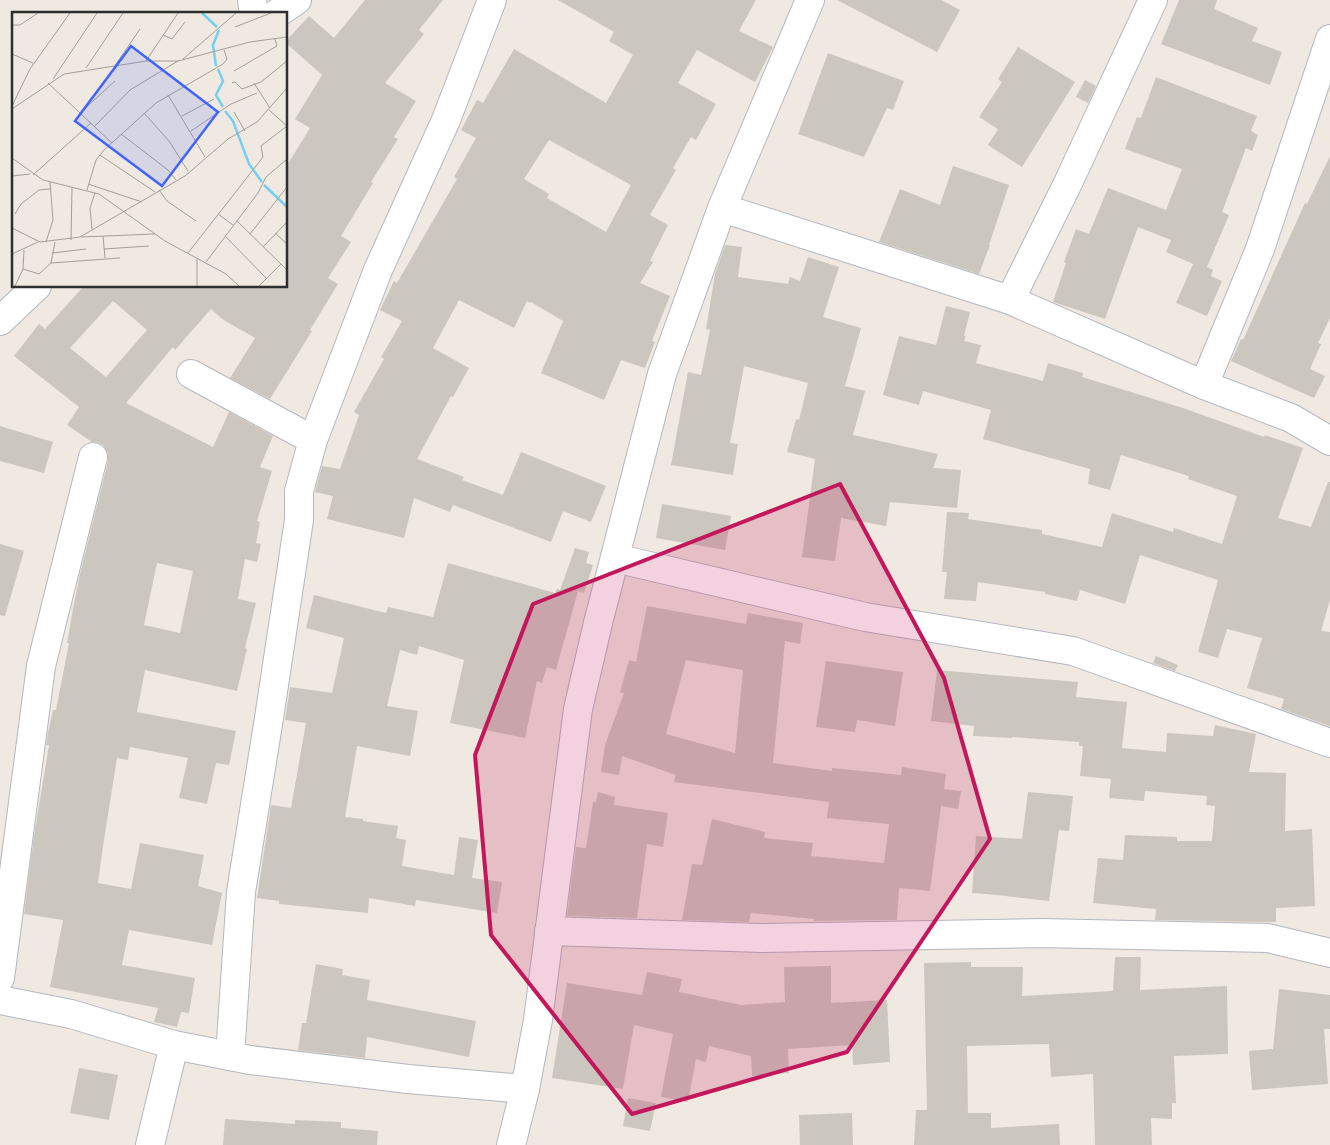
<svg xmlns="http://www.w3.org/2000/svg" width="1330" height="1145" font-family="'Archivo Narrow',sans-serif">
  <rect width="100%" height="100%" fill="#efe9e1"/>
  <g fill="#cbc7bf" fill-rule="evenodd">
    <path d="M365 0H443L419 30 424 34 385 83 416 101 394 137 398 139 371 182 373 183 341 236 351 242 328 278 338 284 310 330 312 331 270 399 230 378 255 338 222 319 211 309 175 350 173 347 126 403 213 447 229 412 273 436 260 467 272 471 257 521 260 522 256 543 261 544 257 562 245 559 238 599 256 603 245 648 247 649 237 691 145 670 137 712 236 731 229 765 216 763 207 804 179 798 188 758 130 747 128 760 117 758 103 846 98 883 131 889 140 843 204 855 198 886 222 893 212 945 129 930 122 965 195 978 189 1013 181 1012 177 1027 154 1022 158 1008 50 987 63 920 24 914 34 836 49 745H46L48 733 53 710H56L69 643H67L73 609 80 574 108 461V453L103 445 97 442H92L67 425 79 407 14 356 39 324 45 329 84 286H286V167L310 128 295 119 322 75 286 43V41L309 16 334 38ZM113 301 147 330 106 377 70 348ZM157 563 193 571 180 633 144 625Z"/>
    <path d="M558 0H756L739 31 773 47 755 82 697 50 678 83 716 104 696 140 691 137 673 168 676 170 650 215 668 225 650 261 653 262 640 283 670 296 652 341 655 342 645 368 621 360 604 400 541 373 563 321 531 302 530 303 527 301 514 328 459 300 433 348 469 368 453 397 451 396 417 459 464 477 462 480 503 495 521 452 606 486 591 522 563 511 551 542 453 505 450 512 414 498 404 538 327 519 333 496 315 492 322 466 340 469 359 415 354 412 384 359 381 357 402 321 380 310 394 281 397 283 457 179 454 177 476 138 461 130 477 100 483 103 514 49 606 103 633 55 609 41 614 32ZM549 140 631 185 606 232 547 198 549 194 524 179Z"/>
    <path d="M837 0H941L960 10 937 52Z"/>
    <path d="M1179 0H1217L1214 9 1258 28 1252 41 1282 52 1270 85 1161 44Z"/>
    <path d="M1018 47 1075 82 1022 167 988 145 998 129 979 117 1002 82 998 79Z"/>
    <path d="M828 53 904 81 893 110 887 108 864 157 798 134Z"/>
    <path d="M1156 77 1257 116 1251 131 1258 135 1252 151 1246 148 1222 212 1229 215 1207 267 1213 270 1211 276 1222 281 1207 316 1176 303 1193 264 1166 252 1171 240 1138 227 1105 319 1053 302 1066 263 1064 262 1076 229 1089 234 1108 188 1166 210 1182 169 1125 149 1137 117 1141 118Z"/>
    <path d="M1085 80 1096 86 1088 103 1076 97Z"/>
    <path d="M1330 156V318L1318 343 1321 344 1310 369 1325 376 1314 398 1231 361 1241 339 1243 340 1305 203 1307 204Z"/>
    <path d="M953 166 1009 185 989 245H990L979 274 879 242 900 189 940 205Z"/>
    <path d="M725 245 742 247 738 277 788 284 790 277 800 281 808 257 839 267 823 317 861 328 845 386 865 391 853 435 938 454 933 468 961 470 957 508 890 502 886 526 841 518 835 561 802 557 815 459 787 452 796 419 799 420 808 383 744 366 730 443 738 444 733 475 671 465 688 372 701 375 710 330 706 329 715 274Z"/>
    <path d="M946 306 970 312 964 336H966L964 341 981 345 976 363 1043 381 1048 363 1083 373 1082 377 1183 408 1264 437 1265 435 1303 448 1278 518 1311 527 1328 482H1330V600L1321 631 1330 632V726L1281 709 1284 699 1247 688 1262 638 1227 629 1218 658 1198 652 1218 580 1140 555 1125 604 1080 590 1077 601 1045 594V592L978 582 976 601 944 599 947 572H942L947 512 969 513 968 519 1042 530V534L1102 547 1112 513 1173 532 1174 528 1222 544 1237 496 1188 479 1189 476 1121 455 1110 490 1088 484 1090 469 983 439 991 410 923 391 919 405 883 395 899 336 936 345Z"/>
    <path d="M0 426 53 442 44 473 0 461Z"/>
    <path d="M662 504 731 516 725 550 656 538Z"/>
    <path d="M0 544 24 551 5 616 0 615Z"/>
    <path d="M575 548 589 552 586 563 593 565 584 593 578 591 556 670 547 667 542 683 537 681 525 738 450 723 464 660 419 646 417 655 400 650 387 706 418 711 410 756 357 746 345 817 363 819V821L398 826 396 838 406 840 402 866 454 875 459 837 478 840 472 878 502 882 497 913 416 900 415 906 369 898 368 913 279 904V901L257 898 271 805 291 808 306 723 285 720 290 687 332 693 344 638 306 628 314 595 386 613 388 607 433 617 448 563 555 593 557 589 560 590Z"/>
    <path d="M647 606 746 624 748 613 803 623 800 644 785 641 773 763 832 771V768L901 775 902 767 946 774 944 789 961 791 958 809 941 806 930 891 899 888 897 920 813 921 814 919 751 913 749 922 682 920 692 864 702 865 712 819 765 832 764 838 813 843 811 856 884 863 889 824 827 818 829 802 674 782 676 775 622 756 619 775 601 772 605 745 624 693 620 692 629 660 636 662ZM686 660 743 670 735 753 666 734Z"/>
    <path d="M1156 656 1178 665 1175 671 1153 663Z"/>
    <path d="M826 661 903 672 895 726 857 720 855 732 816 727Z"/>
    <path d="M937 670 1078 682 1076 697 1127 702 1122 748 1166 752 1167 733 1213 736 1215 725 1256 734 1249 772 1286 773 1285 831 1312 829 1315 906 1276 908V922H1262L1155 920 1156 909 1093 903 1098 858 1123 860 1125 835 1177 837V841H1212L1215 806 1206 805 1207 796 1145 791 1144 801 1109 798 1111 779 1080 776 1083 746H1079V742L1013 737 1012 738 973 736 974 726 931 721Z"/>
    <path d="M598 792 615 797 614 805 668 813 663 847 647 844 637 918 567 916 576 847 586 848 593 802H596Z"/>
    <path d="M1028 792 1073 796 1069 831 1059 830 1049 901 997 895 972 893 976 836 1022 839Z"/>
    <path d="M1115 957H1141L1140 990 1227 986 1228 1054 1174 1056 1176 1103H1172V1119L1151 1118 1152 1145H1095L1093 1074 1051 1077 1049 1044 967 1046 968 1113H991V1128L1059 1124 1060 1145H914L916 1110H927L924 963 971 962V967H1023L1022 996 1113 991Z"/>
    <path d="M316 964 343 969 342 975 370 980 367 1000 476 1021 469 1057 367 1037 365 1058 298 1050 302 1023H306Z"/>
    <path d="M831 966V1003L887 1000 890 1062 853 1065 852 1045 788 1049 789 1073 752 1076 751 1056 709 1046 706 1062 696 1059 688 1102 661 1097 673 1034 634 1025 623 1089 552 1078 567 983 642 995 647 972 682 979 679 992 741 1005 785 1002 784 967Z"/>
    <path d="M1279 989 1330 995V1029H1324L1328 1084 1252 1090 1249 1051 1273 1049Z"/>
    <path d="M79 1068 118 1075 109 1120 70 1113Z"/>
    <path d="M628 1098 656 1103 650 1131 623 1126Z"/>
    <path d="M852 1113 853 1145H800L799 1115Z"/>
    <path d="M225 1119 295 1124V1120L341 1122V1128L378 1131 377 1145H223Z"/>
  </g>
  <g fill="none" stroke-linecap="round" stroke-linejoin="round">
    <g stroke="#b4b7c1" stroke-width="30">
      <g id="minor">
        <path d="M252 0 254 14"/>
        <path d="M276 14 297 0"/>
        <path d="M722 208 1010 300 1204 385 1291 418 1330 441"/>
        <path d="M1010 300 1068 183 1153 0"/>
        <path d="M0 321 37 286"/>
        <path d="M191 374 313 440"/>
        <path d="M1204 385 1260 249 1330 39"/>
        <path d="M615 558 865 617 1073 651 1330 743"/>
        <path d="M549 931 761 938 1042 933 1268 938 1330 953"/>
        <path d="M0 978 41 666 93 457"/>
        <path d="M0 1000 71 1014 174 1045 250 1060 408 1079 525 1089"/>
        <path d="M230 1056 241 892 269 718 299 520V491L313 440 378 270 446 120 492 0"/>
        <path d="M150 1145 174 1045"/>
        <path d="M511 1145 525 1089 538 1020 578 709 598 623 662 374 722 208 810 0"/>
      </g>
    </g>
    <use href="#minor" stroke="#fff" stroke-width="28"/>
  </g>
  <path fill="#c2185b" fill-opacity="0.2" stroke="#c2185b" stroke-width="4" stroke-linejoin="round" d="M840 484 944 678 990 839 847 1052 632 1114 491 935 475 755 533 604Z"/>
  <g transform="translate(12 12)">
    <rect width="275" height="275" fill="#efe9e1"/>
    <path fill="none" stroke="#75cff0" stroke-width="2.5" d="M190 1 205 15M204 54 201 33 207 18M206 57 211 69 204 83 211 95M213 99 221 109 237 152 250 170M252 173 275 195"/>
    <path fill="none" stroke="#a29e99" stroke-width="1" d="M0 13H8L26 1M223 15 259 1M151 23 160 27 173 10M0 42 21 51M171 47 224 1M134 49 166 1M102 55 128 17M74 56 111 1M222 59 265 34 263 27M41 67 85 1M36 71 100 131M220 71 223 70 230 77 249 70 275 49M242 71 258 96M156 83 193 145M0 94 18 57 58 1M0 97 52 62 134 49H166M257 98 275 114M70 99 103 69M222 100 233 119M132 101 157 129 176 159M170 104 202 87M82 115 118 78 166 49 238 30 275 25M179 119 219 92 245 81M109 122 156 158 164 168M88 143 143 180M0 146 31 168 87 182 153 229 214 262 227 274M21 163 79 111M0 164 18 162M76 172 130 190M75 178 84 148 92 138 144 91 211 52 215 47 212 38M147 178 155 189 184 209M3 202 9 192 27 178 38 177M206 202 221 213M225 209 275 258M0 216 28 230 68 225 173 164 216 127 245 110 275 76M80 217 78 196 83 181M263 221 275 232M238 222 275 175M91 224 93 246M213 224 254 266M69 225 143 222M59 228 60 175M34 230 41 208 38 170M251 235 275 210M92 237 137 234M40 241 74 237M176 241 251 145 249 134 275 114M0 242 26 230M194 250 246 181 254 165 275 147M39 251 43 230M11 257 27 262 39 251 108 246M3 274 11 257 12 238M185 274V246M247 274 269 252"/>
    <path fill="#4264fb" fill-opacity="0.15" stroke="#4264fb" stroke-width="2.5" d="M119 34 206 100 150 174 63 109Z"/>
    <rect width="275" height="275" fill="none" stroke="#2e2e2e" stroke-width="2.5"/>
  </g>
</svg>
